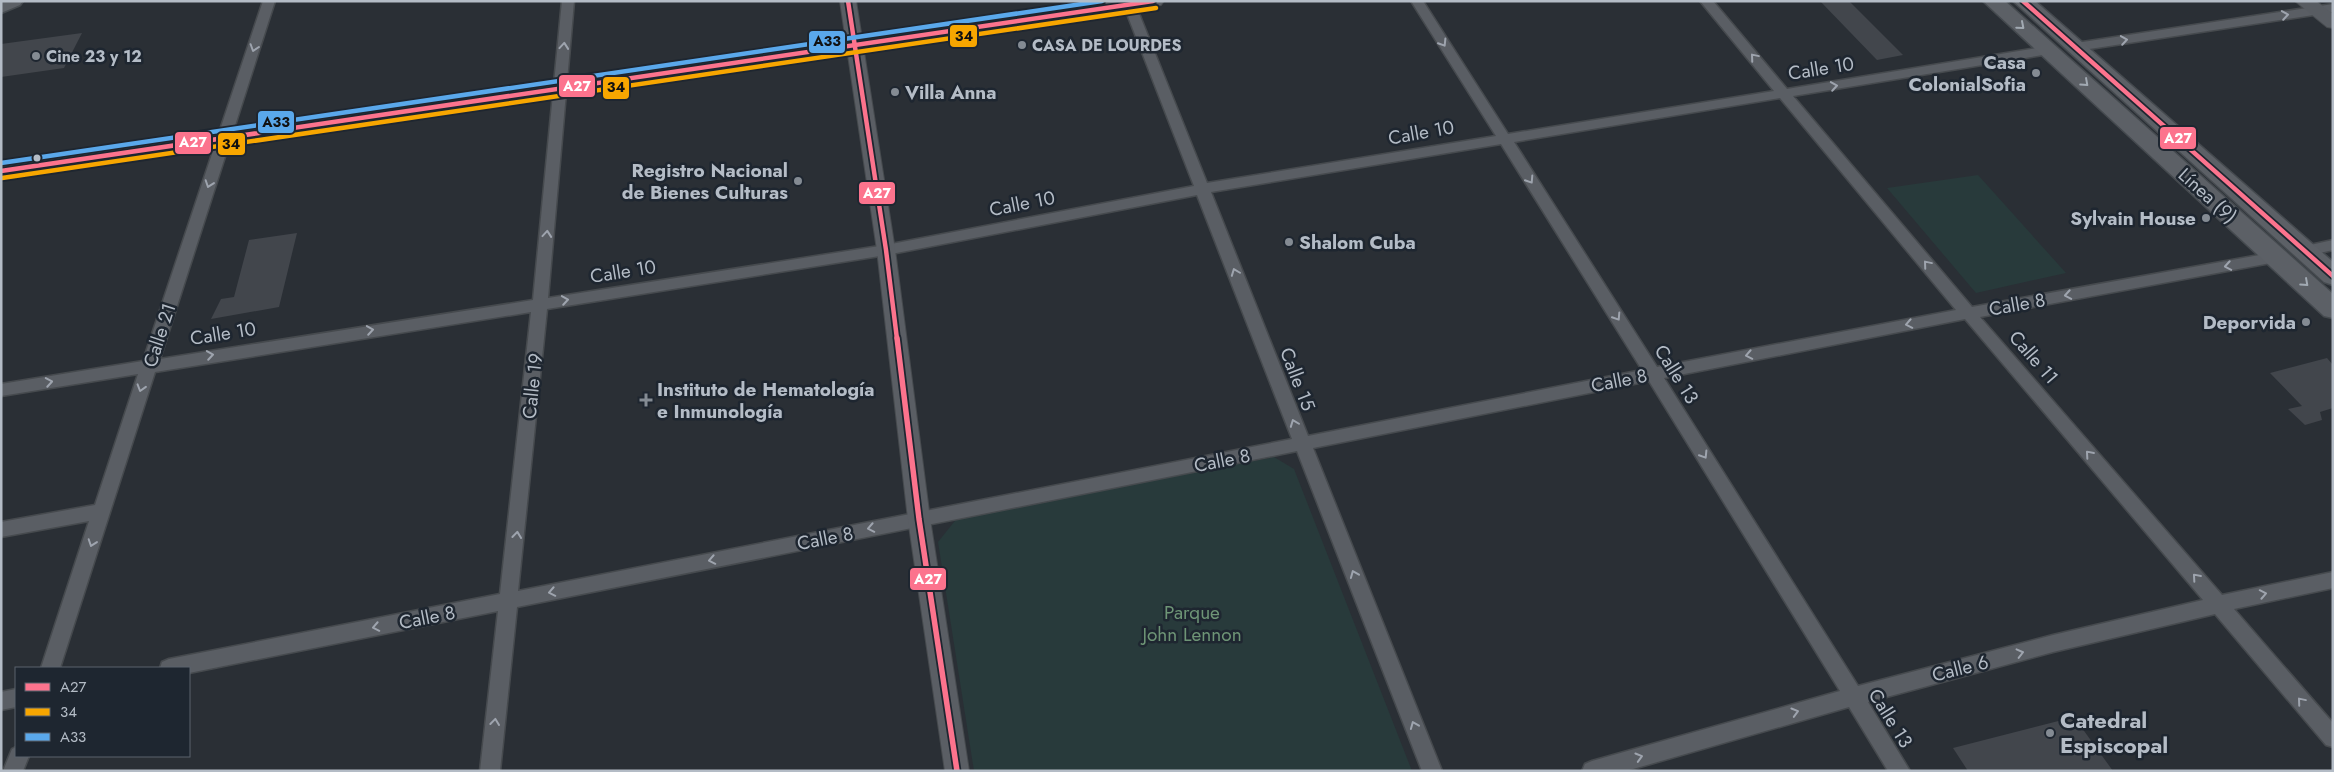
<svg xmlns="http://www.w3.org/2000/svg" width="2334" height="772" font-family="Jost,sans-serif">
  <rect width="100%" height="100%" fill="#2a2f35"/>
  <g fill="#283a3b">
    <path d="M1978 175 2066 273 1976 293 1887 188Z"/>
    <path d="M1274 457 1294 469 1412 771H974L938 542 958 517Z"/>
  </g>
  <g fill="#42464c">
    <path d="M1820 1H1849L1903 55 1877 60Z"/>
    <path d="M82 33 64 68 1 77V44Z"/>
    <path d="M297 233 279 307 211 319 221 299 234 297 249 240Z"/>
    <path d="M2327 358 2333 365V408L2320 412 2322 420 2305 425 2288 409 2302 406 2270 373Z"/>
    <path d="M2074 717 2113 771H1968L1953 748Z"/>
  </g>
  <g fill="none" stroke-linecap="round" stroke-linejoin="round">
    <g stroke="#464a4e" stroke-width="3">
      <g id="minor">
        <path d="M263 1H275L160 359 533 300 562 1H574L548 298 886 245 1194 186 1122 1H1134L1207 183 1496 136 1411 1H1423L1508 134 1774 91 1700 1H1713L1787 89 2049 46 2054 47 2055 50 2049 54 1793 96 1972 307 2276 252 2281 253 2283 257 2281 261 2276 262 1980 317 2222 595 2333 572V588L2234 609 2333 723V747L2326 745 2215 614 2053 652 1868 702 1910 771H1888L1849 707 1626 771H1582L1585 764 1592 761 1840 691 1649 381 1313 448 1442 771H1422L1297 451 517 607 500 771H480L498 611 189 673V668H160L162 662 169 659 500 594 531 312 155 372 60 668H41L89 521 1 537V522L95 505 138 374 1 396V384L143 361ZM1780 98 1956 310 1657 367 1514 142ZM1501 144 1642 370 1308 436 1211 192ZM1197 195 1292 439 518 591 547 309 886 255ZM1965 319 2203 600 2053 635 1858 686 1664 378Z"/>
        <path d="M2333 4V12L2076 51 2070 47 2076 43Z"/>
        <path d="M2333 240V250L2306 256 2301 255 2299 251 2301 247Z"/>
        <path d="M16 689V707L1 710V692Z"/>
        <path d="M16 747V756H29L23 771H3L12 749Z"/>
      </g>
    </g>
    <g stroke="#464a4e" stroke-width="2">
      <path id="tertiary" d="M840 1H856L895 250 930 519 969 771H945L908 519 877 250Z"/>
    </g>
    <g stroke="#464a4e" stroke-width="2">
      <g id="secondary">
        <path d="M1116 1H1164L1161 5 1155 6 1 178V164Z"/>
        <path d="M2295 1H2316L2333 14V28L2327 27Z"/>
      </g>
    </g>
    <g stroke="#454a4f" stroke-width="3">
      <g id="primary">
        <path d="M1 1H23L20 5 1 13Z"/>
        <path d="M1983 1H2005L2333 294V318L2324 316Z"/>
        <path d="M2013 1H2035L2333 262V285L2324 282Z"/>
      </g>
    </g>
    <use href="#minor" fill="#5a5e64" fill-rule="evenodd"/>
    <use href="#tertiary" fill="#5a5e64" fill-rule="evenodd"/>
    <use href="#secondary" fill="#585c62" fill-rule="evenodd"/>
    <use href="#primary" fill="#5c6066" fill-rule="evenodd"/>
    <g stroke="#1e2630" stroke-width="8">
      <g id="bus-1-far1">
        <path d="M848 1 886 250 897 339"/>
        <path d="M2023 1 2333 276"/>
        <path d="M1 171 1153 1"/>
      </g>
    </g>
    <g stroke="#1e2630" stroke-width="9">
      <path id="bus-1" d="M897 338 919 519 957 771"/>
    </g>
    <g stroke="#1e2630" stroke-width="8">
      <path id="bus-2" d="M2 178 1156 8"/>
    </g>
    <g stroke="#1e2630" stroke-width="8">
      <path id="bus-3" d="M1 163 1102 1"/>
    </g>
    <use href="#bus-1-far1" stroke="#fc738d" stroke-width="4.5"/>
    <use href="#bus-1" stroke="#fc738d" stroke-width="5.5"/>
    <use href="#bus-2" stroke="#f7a600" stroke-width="4.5"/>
    <use href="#bus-3" stroke="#5aa8eb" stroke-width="4.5"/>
  </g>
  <defs><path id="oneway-chevron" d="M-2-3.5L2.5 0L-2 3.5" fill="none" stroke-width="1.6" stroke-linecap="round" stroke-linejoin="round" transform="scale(1.25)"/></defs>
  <g stroke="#9ea4ae">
    <use href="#oneway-chevron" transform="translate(2285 15) rotate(-9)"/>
    <use href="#oneway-chevron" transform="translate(2124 40) rotate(-9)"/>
    <use href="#oneway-chevron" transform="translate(1443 43) rotate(58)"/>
    <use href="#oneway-chevron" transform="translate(564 46) rotate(-85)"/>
    <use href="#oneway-chevron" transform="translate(254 48) rotate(108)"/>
    <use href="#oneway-chevron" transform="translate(1754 57) rotate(-130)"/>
    <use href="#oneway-chevron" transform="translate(1834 86) rotate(-9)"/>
    <use href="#oneway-chevron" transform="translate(1530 180) rotate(57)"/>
    <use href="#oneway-chevron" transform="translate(209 184) rotate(109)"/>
    <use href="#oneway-chevron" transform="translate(547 234) rotate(-85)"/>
    <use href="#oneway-chevron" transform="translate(1927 264) rotate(-130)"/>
    <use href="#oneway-chevron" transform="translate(2228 266) rotate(170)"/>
    <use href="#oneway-chevron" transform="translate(1235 272) rotate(-111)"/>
    <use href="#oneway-chevron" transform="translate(2068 295) rotate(170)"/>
    <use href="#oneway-chevron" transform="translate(565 300) rotate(-9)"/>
    <use href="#oneway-chevron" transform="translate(1617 317) rotate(57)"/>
    <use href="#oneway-chevron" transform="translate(1909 324) rotate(169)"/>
    <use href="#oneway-chevron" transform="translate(370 330) rotate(-9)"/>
    <use href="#oneway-chevron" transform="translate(210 355) rotate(-9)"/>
    <use href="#oneway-chevron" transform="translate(1749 355) rotate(169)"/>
    <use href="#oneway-chevron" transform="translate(49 382) rotate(-10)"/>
    <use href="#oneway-chevron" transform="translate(141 388) rotate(107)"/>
    <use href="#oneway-chevron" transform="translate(1294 423) rotate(-111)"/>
    <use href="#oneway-chevron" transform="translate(2089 454) rotate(-131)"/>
    <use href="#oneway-chevron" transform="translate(1704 455) rotate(58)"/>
    <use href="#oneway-chevron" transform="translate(871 528) rotate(169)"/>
    <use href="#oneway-chevron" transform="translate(517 535) rotate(-84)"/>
    <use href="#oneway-chevron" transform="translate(92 543) rotate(109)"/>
    <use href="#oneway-chevron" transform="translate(712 560) rotate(169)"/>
    <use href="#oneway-chevron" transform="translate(1354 574) rotate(-112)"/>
    <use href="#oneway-chevron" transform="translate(2196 577) rotate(-131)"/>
    <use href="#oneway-chevron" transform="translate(552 592) rotate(169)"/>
    <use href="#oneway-chevron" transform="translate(2263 594) rotate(-11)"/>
    <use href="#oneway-chevron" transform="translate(376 627) rotate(169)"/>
    <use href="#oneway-chevron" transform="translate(2020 653) rotate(-14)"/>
    <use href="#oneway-chevron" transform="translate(2301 701) rotate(-130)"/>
    <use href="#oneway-chevron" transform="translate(1795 712) rotate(-16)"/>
    <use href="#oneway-chevron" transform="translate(495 722) rotate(-83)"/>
    <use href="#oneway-chevron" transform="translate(1414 725) rotate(-112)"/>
    <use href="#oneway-chevron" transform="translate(1639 757) rotate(-16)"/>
  </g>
  <g stroke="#a2aab3">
    <use href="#oneway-chevron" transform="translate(2021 26) rotate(41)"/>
    <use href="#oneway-chevron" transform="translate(2085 83) rotate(42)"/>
    <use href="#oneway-chevron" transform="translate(2305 283) rotate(42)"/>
  </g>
  <g fill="#848b93" stroke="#1e2630" stroke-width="2">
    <circle cx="1022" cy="45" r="5"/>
    <circle cx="36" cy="56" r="5"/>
    <circle cx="2036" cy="73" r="5"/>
    <circle cx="895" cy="92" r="5"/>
    <circle cx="798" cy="181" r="5"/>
    <circle cx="2206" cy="218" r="5"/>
    <circle cx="1289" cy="242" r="5"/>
    <circle cx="2306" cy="322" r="5"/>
    <path d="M643.5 392.5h5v5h5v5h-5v5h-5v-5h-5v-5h5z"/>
    <circle cx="2050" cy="733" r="5"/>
  </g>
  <circle fill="#b4bcc6" stroke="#1e2630" stroke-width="2" cx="37" cy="158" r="4.5"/>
  <g text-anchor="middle" stroke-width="5" stroke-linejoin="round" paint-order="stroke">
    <g font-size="16" font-weight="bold" fill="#b4bcc6" stroke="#1e2630" text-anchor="start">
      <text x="1032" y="51">CASA DE LOURDES</text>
      <text x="46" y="62">Cine 23 y 12</text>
    </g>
    <g font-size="19" font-weight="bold" fill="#b4bcc6" stroke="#1e2630" text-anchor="end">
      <text x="2026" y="69">Casa<tspan x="2026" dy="22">ColonialSofia</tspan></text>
      <text x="905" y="99" text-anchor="start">Villa Anna</text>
      <text x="788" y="177">Registro Nacional<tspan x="788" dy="22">de Bienes Culturas</tspan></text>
      <text x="2196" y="225">Sylvain House</text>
      <text x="1299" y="249" text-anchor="start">Shalom Cuba</text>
      <text x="2296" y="329">Deporvida</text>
      <text x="657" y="396" text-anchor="start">Instituto de Hematología<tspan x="657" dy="22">e Inmunología</tspan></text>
    </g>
    <g font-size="19" fill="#b4bcc6" stroke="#1e2630">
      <text transform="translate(1821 68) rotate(-9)" y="7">Calle 10</text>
      <text transform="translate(1421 132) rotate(-10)" y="7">Calle 10</text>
      <text transform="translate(2208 195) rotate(42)" y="7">Línea (9)</text>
      <text transform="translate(1022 203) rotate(-11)" y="7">Calle 10</text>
      <text transform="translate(623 271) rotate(-9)" y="7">Calle 10</text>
      <text transform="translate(2017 304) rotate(-10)" y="7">Calle 8</text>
      <text transform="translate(223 333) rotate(-9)" y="7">Calle 10</text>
      <text transform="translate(159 335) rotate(-72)" y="7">Calle 21</text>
      <text transform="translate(2034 357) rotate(49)" y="7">Calle 11</text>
      <text transform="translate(1677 374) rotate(58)" y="7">Calle 13</text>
      <text transform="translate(1298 379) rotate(69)" y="7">Calle 15</text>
      <text transform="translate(1619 380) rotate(-11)" y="7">Calle 8</text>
      <text transform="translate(532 386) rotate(-84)" y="7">Calle 19</text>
      <text transform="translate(1222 460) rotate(-11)" y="7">Calle 8</text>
      <text transform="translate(825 538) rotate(-11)" y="7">Calle 8</text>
      <text transform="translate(427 617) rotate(-11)" y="7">Calle 8</text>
      <text transform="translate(1960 668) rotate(-14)" y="7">Calle 6</text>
      <text transform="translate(1891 718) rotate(58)" y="7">Calle 13</text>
    </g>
    <g font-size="19" fill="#6e9576" stroke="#1e2630">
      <text x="1192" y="619">Parque<tspan x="1192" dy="22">John Lennon</tspan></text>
    </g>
    <g font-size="22" font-weight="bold" fill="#b4bcc6" stroke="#1e2630" text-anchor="start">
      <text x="2060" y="728">Catedral<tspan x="2060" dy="25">Espiscopal</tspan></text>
    </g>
  </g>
  <g stroke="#1e2630" stroke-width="2">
    <rect x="949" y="24" width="29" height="24" rx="5" fill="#f7a600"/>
    <rect x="808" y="30" width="38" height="24" rx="5" fill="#5aa8eb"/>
    <rect x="558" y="74" width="38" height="24" rx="5" fill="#fc738d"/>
    <rect x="602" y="76" width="28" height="24" rx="5" fill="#f7a600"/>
    <rect x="257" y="110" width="38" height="24" rx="5" fill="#5aa8eb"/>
    <rect x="2159" y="126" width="38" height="24" rx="5" fill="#fc738d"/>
    <rect x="174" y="131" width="38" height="24" rx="5" fill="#fc738d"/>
    <rect x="217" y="132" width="29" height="24" rx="5" fill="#f7a600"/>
    <rect x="858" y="181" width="38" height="24" rx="5" fill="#fc738d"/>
    <rect x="909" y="567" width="38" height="24" rx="5" fill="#fc738d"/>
  </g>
  <g font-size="14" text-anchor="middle" font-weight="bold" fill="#fff">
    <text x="577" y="91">A27</text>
    <text x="2178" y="143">A27</text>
    <text x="193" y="147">A27</text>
    <text x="877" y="198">A27</text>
    <text x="928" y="584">A27</text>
  </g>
  <g font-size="14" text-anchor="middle" font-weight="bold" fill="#111">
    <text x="964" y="41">34</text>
    <text x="827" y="46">A33</text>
    <text x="616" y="92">34</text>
    <text x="276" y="127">A33</text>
    <text x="231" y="149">34</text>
  </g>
  <rect width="2334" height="772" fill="none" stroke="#b4bcc6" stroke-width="5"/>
  <rect x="15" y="667" width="175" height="90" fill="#1e2630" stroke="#5a626c"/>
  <rect x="25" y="683" width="25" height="8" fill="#fc738d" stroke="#5a626c"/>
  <text x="60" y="692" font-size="15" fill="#b4bcc6">A27</text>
  <rect x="25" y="708" width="25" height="8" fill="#f7a600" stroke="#5a626c"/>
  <text x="60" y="717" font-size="15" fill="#b4bcc6">34</text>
  <rect x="25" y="733" width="25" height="8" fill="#5aa8eb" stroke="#5a626c"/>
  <text x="60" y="742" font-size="15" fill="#b4bcc6">A33</text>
</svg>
